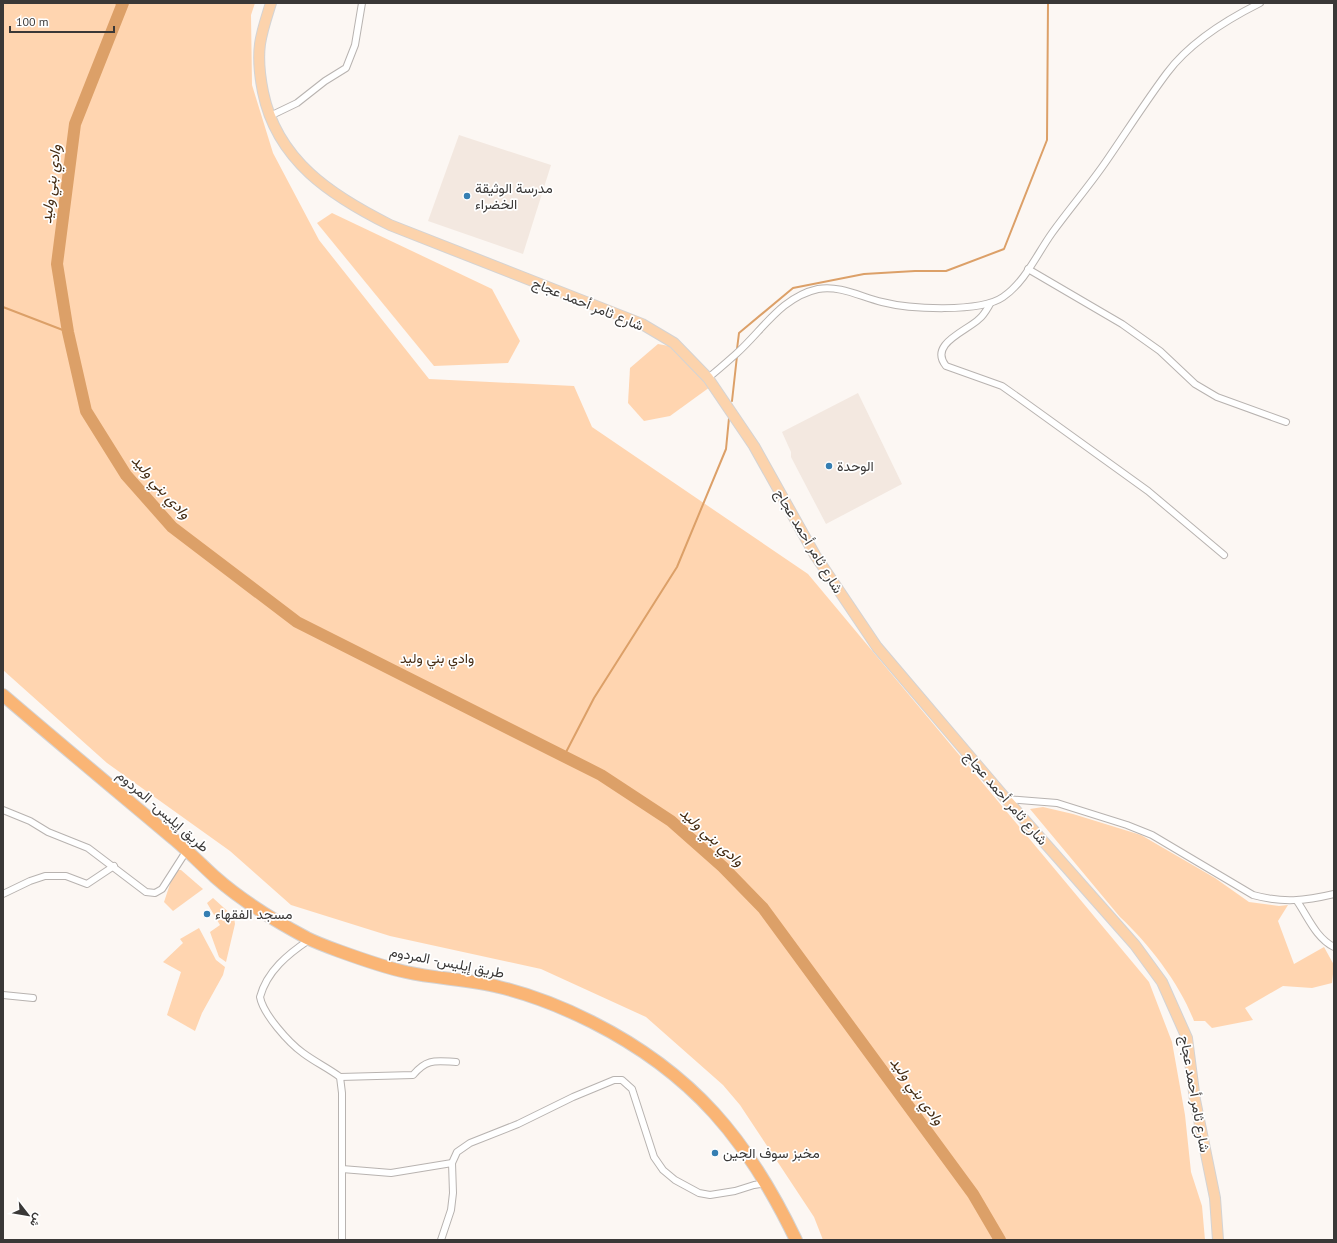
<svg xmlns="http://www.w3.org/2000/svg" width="1337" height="1243" font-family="'PT Sans',Vazirmatn,sans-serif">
  <rect width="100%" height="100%" fill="#fcf7f3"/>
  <g fill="#f3e8e0">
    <path d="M459 135 551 165 523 254 428 221Z"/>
    <path d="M858 393 902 484 826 524 791 457V452L782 432Z"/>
  </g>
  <g fill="#ffd5b0">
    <path d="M3 3H255L251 15 252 85 273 153 319 240 429 379 574 386 592 427 808 574 1149 982 1172 1042 1185 1115 1191 1172 1202 1206 1205 1240H823L814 1217 740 1105 723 1085 646 1017 541 969 390 936 291 905 230 851 107 763 3 670Z"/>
    <path d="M332 213 492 289 520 341 508 363 434 366 317 223Z"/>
    <path d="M658 344 669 346 710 387 670 416 644 421 628 403 630 368Z"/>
    <path d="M1043 807 1073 814 1141 835 1215 878 1249 902 1279 906 1288 905 1278 921 1294 964 1324 947 1334 965 1332 983 1312 988 1283 986 1245 1008 1253 1020 1212 1028 1205 1021H1194C1180 984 1149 944 1120 917L1030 809Z"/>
    <path d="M177 870H181L203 889 173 911 164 902 171 881Z"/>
    <path d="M213 898 234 917 235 924 226 962 219 957 210 932 220 925 207 903Z"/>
    <path d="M199 928 216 960 225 967 223 975 202 1013 195 1031 167 1015 181 972 163 962 183 943 180 939Z"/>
  </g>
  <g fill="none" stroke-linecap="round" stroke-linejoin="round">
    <g stroke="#dca068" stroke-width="2">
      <path d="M116 3 120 10"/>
      <path d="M3 307 68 332"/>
      <path d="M737 349 739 333 793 288 864 274 915 271H946L1004 249 1047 140 1048 3"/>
      <path d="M732 401 737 356"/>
      <path d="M564 756 594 698 677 567 726 449 729 418"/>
    </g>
    <path stroke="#dca068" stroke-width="12" d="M123 3 75 124 57 264 68 332 86 411 126 475 172 527 297 622 601 775 671 821 723 867 763 908 973 1194 1000 1240"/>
    <g stroke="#b8b3b0" stroke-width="8">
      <g id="street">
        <path d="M270 116 297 103 325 81 346 68 355 45 362 3"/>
        <path d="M1028 269 1122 324 1160 351 1195 384 1217 397 1286 422"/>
        <path d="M990 304C987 309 984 315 979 319 967 331 928 344 946 366L1002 386 1019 398 1148 491 1224 555"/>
        <path d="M708 378C718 370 727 362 736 354 762 331 781 297 818 289 840 285 861 297 882 302 909 309 980 313 1003 297 1025 282 1037 254 1052 233 1070 208 1090 185 1107 160 1127 131 1146 101 1167 73 1190 42 1226 20 1260 3"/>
        <path d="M1006 799 1057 803 1127 825 1152 835 1253 895C1282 903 1305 901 1334 894"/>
        <path d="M3 810 30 821 48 832 88 848 146 892 155 893 162 889 187 850"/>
        <path d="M3 894 30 881 45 876H66L87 884 114 866"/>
        <path d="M1297 901C1308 917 1316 938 1334 947"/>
        <path d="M309 940C288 954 267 971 260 997 263 1014 289 1043 303 1053 315 1062 328 1068 340 1077L342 1093V1240"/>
        <path d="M3 995 33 998"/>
        <path d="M340 1077 413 1075C427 1058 436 1061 456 1062"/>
        <path d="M342 1169 391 1173 452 1163"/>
        <path d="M441 1240 451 1210 453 1193 452 1163 457 1152 470 1143 518 1124 573 1097 614 1080H622L632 1089 654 1157 663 1170 675 1180 699 1193 710 1195 735 1191 754 1185 767 1183"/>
      </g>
    </g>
    <g stroke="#d4d3d3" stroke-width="12">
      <path id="primary" d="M271 3C267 16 262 30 260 44 258 59 260 77 263 92 277 161 332 196 390 225L642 324 674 343 708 378 754 446 815 555 877 647 1006 799 1135 945 1162 982 1187 1038 1195 1100 1215 1198 1218 1240"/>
    </g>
    <g stroke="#d4d3d3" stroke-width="14">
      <path id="highway" d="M3 695C60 744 118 792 175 840 189 852 202 865 215 877 242 901 275 921 307 938 317 943 328 947 339 951 361 959 383 967 406 972 436 979 469 979 499 987 532 995 562 1007 592 1022 693 1073 748 1140 796 1240"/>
    </g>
    <use href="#street" stroke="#fff" stroke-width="6"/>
    <use href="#primary" stroke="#fcd3ac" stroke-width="10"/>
    <use href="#highway" stroke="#fab575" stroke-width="12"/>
  </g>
  <g fill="#357eb2" stroke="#fff" stroke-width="1.5">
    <circle cx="467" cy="196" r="4"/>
    <circle cx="829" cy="466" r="4"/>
    <circle cx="207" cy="914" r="4"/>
    <circle cx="715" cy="1153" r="4"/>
  </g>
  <g text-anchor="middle" stroke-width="3.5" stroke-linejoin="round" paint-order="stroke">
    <g font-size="14" fill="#3a3837" stroke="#fff" text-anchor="start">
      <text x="475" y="193">مدرسة الوثيقة<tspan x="475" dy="16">الخضراء</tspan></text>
      <text x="837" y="471">الوحدة</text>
      <text x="215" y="919">مسجد الفقهاء</text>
      <text x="723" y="1158">مخبز سوف الجين</text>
    </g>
    <g font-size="14" fill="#3a3837" stroke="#fff">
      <text transform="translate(588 304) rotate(22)" y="5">شارع ثامر أحمد عجاج</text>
      <text transform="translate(809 541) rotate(59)" y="5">شارع ثامر أحمد عجاج</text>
      <text transform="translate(1006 798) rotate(49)" y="5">شارع ثامر أحمد عجاج</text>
      <text transform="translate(163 811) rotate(41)" y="5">طريق إيليس- المردوم</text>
      <text transform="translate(447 962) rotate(11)" y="5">طريق إيليس- المردوم</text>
      <text transform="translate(1195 1094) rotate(80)" y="5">شارع ثامر أحمد عجاج</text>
    </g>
    <g font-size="14" fill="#472d15" stroke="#fff">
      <text x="437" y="663">وادي بني وليد</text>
    </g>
    <g font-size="15" font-style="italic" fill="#432a11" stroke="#fff">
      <text transform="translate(51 184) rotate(-83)" y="5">وادي بني وليد</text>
      <text transform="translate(161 487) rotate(48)" y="5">وادي بني وليد</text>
      <text transform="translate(712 837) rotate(42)" y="5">وادي بني وليد</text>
      <text transform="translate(917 1091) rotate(54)" y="5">وادي بني وليد</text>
    </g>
  </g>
  <rect width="1337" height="1243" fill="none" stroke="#3a3837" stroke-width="8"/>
  <g transform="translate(28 1215) rotate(121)" stroke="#ffffff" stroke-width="3" paint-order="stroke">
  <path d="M0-3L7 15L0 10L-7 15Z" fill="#3a3837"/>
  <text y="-6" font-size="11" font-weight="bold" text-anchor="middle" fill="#3a3837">ش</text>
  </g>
  <path d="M10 26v6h104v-6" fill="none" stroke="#3a3837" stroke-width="2"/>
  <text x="16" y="26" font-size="12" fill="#3a3837" stroke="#ffffff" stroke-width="3" paint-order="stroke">100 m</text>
</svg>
